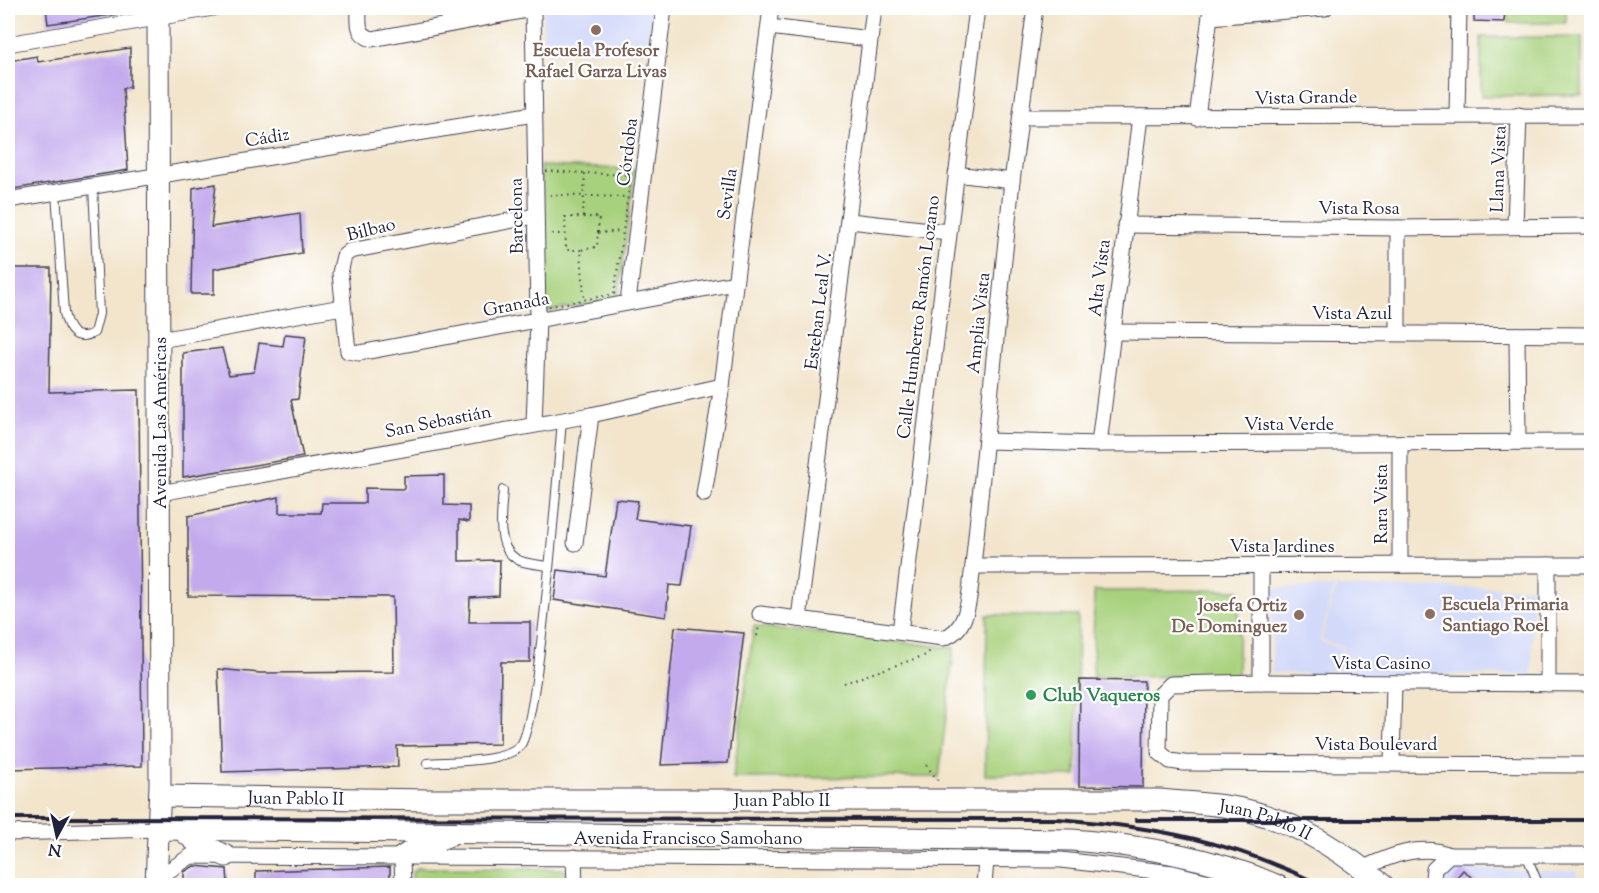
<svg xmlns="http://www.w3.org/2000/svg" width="1599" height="893" font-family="'Sorts Mill Goudy',serif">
  <rect width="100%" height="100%" fill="#fff"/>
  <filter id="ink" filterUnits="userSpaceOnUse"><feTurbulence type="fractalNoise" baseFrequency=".0167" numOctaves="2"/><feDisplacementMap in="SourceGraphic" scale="12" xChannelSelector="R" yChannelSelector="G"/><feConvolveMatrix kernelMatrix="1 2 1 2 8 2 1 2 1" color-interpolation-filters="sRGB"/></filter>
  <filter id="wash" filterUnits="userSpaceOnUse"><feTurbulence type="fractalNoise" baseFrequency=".008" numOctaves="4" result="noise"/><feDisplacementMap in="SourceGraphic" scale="24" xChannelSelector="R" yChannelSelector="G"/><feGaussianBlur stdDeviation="1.35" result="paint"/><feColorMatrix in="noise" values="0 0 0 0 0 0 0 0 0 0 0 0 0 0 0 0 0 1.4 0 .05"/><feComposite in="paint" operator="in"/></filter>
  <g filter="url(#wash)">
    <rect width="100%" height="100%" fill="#f2e5cc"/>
    <g fill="#d2d9f9">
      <path d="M543 8H652L646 52 543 53Z"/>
      <path d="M1334 587 1319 641 1342 649 1334 674 1272 673V588Z"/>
      <path d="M1336 587 1533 588 1532 675 1336 674 1344 647 1321 640Z"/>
      <path d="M1445 869 1577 871V885L1441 886Z"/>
    </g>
    <g fill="#a8d17d" stroke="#657a5c" stroke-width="1.5">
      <rect x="1508" y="8" width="58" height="15"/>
      <path d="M1481 37H1582V95L1481 96Z"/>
      <path d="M540 166 635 169 619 294 615 299 545 312Z"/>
      <path d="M1239 590 1238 676 1093 677 1094 591Z"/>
      <path d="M987 615 1078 616 1076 776 985 775Z"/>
      <path d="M754 626 954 648 939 777 733 778Z"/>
      <path d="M417 868 563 869 567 872V885H412V873Z"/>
    </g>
    <g id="blocks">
      <g fill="#c3aaed">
        <path d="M46 8H117V14L48 24Z"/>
        <path d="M1474 8H1505L1504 22 1474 21Z"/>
        <path d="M130 48V87L123 88 128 170 13 189 8 153V61L37 56 38 62Z"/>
        <path d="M216 184 211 227 300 213 302 253 214 269V294H191L193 188Z"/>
        <path d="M8 268H51L49 392 139 390 142 766 8 769Z"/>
        <path d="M285 334 306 336 298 399 291 400 303 457 183 477V353L222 348 229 375 254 372 259 343 283 346Z"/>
        <path d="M444 475V505L469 506V522L459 520V561L500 560 499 596 470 598 469 622H530V662H501L500 744 397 746 398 767 222 772 218 669 260 673 394 672 393 597 188 596V516L279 497V513H321L322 503H365V488L404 489V476Z"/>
        <path d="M616 499 638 501 635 519 691 526 682 586 669 585 666 617 554 600 558 570 605 576Z"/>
        <path d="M675 627 744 633 728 763 661 765Z"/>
        <path d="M1080 680 1144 681 1143 787 1079 786Z"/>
        <path d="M194 866 227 869 228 884 184 885V872Z"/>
        <path d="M390 867V885H256V871Z"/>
        <path d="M1463 870 1480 885H1450Z"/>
      </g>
    </g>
  </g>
  <g filter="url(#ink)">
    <use href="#blocks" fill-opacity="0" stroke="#413f51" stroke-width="1.5"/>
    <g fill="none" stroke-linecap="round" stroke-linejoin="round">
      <g stroke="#413f51" stroke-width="10">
        <g id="lane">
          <path d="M56 192 64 313C68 330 75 342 94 333L99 314 93 186"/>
          <path d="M503 490C502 510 495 545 515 558 523 564 537 564 548 566"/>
          <path d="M427 763C449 761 505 763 520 746 539 725 558 467 562 420"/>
          <path d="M1526 854 1539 886"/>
        </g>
      </g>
      <g stroke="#413f51" stroke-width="17">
        <g id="street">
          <path d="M359 8C359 22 356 34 372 39L533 9"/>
          <path d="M533 8 538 320 534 423"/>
          <path d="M1210 17 1325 8"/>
          <path d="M769 27 870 39"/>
          <path d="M8 44 213 8"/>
          <path d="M1457 115 1459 8"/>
          <path d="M1021 117 1592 116"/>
          <path d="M1197 118 1211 8"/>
          <path d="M956 174 1012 181"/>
          <path d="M8 200 534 114"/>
          <path d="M535 216 350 251 344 256 340 273 348 351 359 353 735 283"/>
          <path d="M850 221 948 232"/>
          <path d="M1125 225 1398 228 1592 226"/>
          <path d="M1515 225 1519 115"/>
          <path d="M628 302 664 8"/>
          <path d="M1113 332 1592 335"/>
          <path d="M1398 333V228"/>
          <path d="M1517 335 1518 442"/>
          <path d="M160 340 342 307"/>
          <path d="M986 441 1099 444 1592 442"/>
          <path d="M1400 443V565"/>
          <path d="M1099 444 1140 117"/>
          <path d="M160 493 591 415 722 386"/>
          <path d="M704 494 722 386 771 8"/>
          <path d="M575 543 591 415"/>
          <path d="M973 566 1592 565"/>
          <path d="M1261 566V682"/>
          <path d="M760 614 943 638C971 630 969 591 973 566L1012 181 1035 8"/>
          <path d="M799 619 874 8"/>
          <path d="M900 632 977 8"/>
          <path d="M1548 684V565"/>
          <path d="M1592 684 1261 682 1171 684 1160 695 1159 752 1170 761 1184 763 1592 765"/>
          <path d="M1392 763 1394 683"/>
          <path d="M8 833 159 829"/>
          <path d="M402 857 403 886"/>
          <path d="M574 857 575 886"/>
          <path d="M1364 868C1389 856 1422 843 1449 855"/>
          <path d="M156 879 191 856 1061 860 1173 873 1225 886"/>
          <path d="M984 886 986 860"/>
          <path d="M1432 886 1434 869 1449 855H1592"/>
        </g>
      </g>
      <g stroke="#413f51" stroke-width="23">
        <g id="secondary">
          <path id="s1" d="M160 796 431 800H1159C1181 802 1203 803 1224 806 1284 814 1338 847 1384 886"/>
          <path d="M159 829 1072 840C1143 846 1212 857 1278 886"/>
          <path d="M181 829 195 841 226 856"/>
          <path d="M402 857 416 848 448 836"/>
          <path d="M156 886 160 784 158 17 161 8"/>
        </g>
      </g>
      <g stroke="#413f51" stroke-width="2" stroke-dasharray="1.5 4.5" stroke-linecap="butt">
        <path d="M540 171 631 175 614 294 540 308Z"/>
        <path d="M550 195 628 197"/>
        <path d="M583 217 585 173"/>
        <path d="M598 233 622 231"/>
        <path d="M552 234H564"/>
        <path d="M581 250H566L565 217H599L597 247 581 250 584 297"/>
        <path d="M757 636 759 627"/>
        <path d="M844 683 926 655 930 651"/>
        <path d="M926 765 939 782"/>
      </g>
      <use href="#lane" stroke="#fff" stroke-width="8"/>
      <use href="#street" stroke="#fff" stroke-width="15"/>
      <use href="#secondary" stroke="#fff" stroke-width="21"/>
      <g stroke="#22223b" stroke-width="4">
        <path d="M8 818 1058 819C1158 827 1232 841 1323 886"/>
        <path d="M1136 820H1592"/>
      </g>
    </g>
  </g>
  <g fill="#8d6e63" stroke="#fff" stroke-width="2">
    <circle cx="596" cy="30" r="6"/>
    <circle cx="1430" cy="614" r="6"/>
    <circle cx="1299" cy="615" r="6"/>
  </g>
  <circle fill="#2e9e5b" stroke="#fff" stroke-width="2" cx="1031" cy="695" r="6"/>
  <g text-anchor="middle" stroke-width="4.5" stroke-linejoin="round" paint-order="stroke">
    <g font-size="18" font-weight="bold" fill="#785e54" stroke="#fff">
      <text x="596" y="56">Escuela Profesor<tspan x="596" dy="21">Rafael Garza Livas</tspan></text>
      <text x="1442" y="610" text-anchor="start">Escuela Primaria<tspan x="1442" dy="21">Santiago Roel</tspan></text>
      <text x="1287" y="611" text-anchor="end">Josefa Ortiz<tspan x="1287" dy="21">De Dominguez</tspan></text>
    </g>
    <g font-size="18" fill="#22223b" stroke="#fff">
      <text transform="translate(1306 97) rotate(-1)" y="6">Vista Grande</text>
      <text transform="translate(267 137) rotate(-9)" y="6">Cádiz</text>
      <text transform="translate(627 152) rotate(-83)" y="6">Córdoba</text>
      <text transform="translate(1498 169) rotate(-88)" y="6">Llana Vista</text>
      <text transform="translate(727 194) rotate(-82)" y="6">Sevilla</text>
      <text x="1359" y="214">Vista Rosa</text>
      <text transform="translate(516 216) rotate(-91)" y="6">Barcelona</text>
      <text transform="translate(371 229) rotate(-14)" y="6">Bilbao</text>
      <text transform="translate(1099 278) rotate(-83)" y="6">Alta Vista</text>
      <text transform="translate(516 304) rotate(-11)" y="6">Granada</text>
      <text transform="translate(818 311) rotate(-83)" y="6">Esteban Leal V.</text>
      <text x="1352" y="319">Vista Azul</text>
      <text transform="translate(918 317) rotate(-83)" y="6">Calle Humberto Ramón Lozano</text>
      <text transform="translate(978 323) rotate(-84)" y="6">Amplia Vista</text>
      <text transform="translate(438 421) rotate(-11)" y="6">San Sebastián</text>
      <text transform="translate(160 423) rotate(-90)" y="6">Avenida Las Américas</text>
      <text x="1289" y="430">Vista Verde</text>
      <text transform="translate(1381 504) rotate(-90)" y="6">Rara Vista</text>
      <text x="1282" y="552">Vista Jardines</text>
      <text x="1381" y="669">Vista Casino</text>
      <text x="1376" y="750">Vista Boulevard</text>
      <text dy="6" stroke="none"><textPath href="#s1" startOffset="136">Juan Pablo II</textPath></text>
      <text dy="6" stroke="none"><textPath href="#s1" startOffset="622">Juan Pablo II</textPath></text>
      <text dy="6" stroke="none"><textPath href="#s1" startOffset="1108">Juan Pablo II</textPath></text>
      <text x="688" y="844">Avenida Francisco Samohano</text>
    </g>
    <g font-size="18" font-weight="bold" fill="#27864d" stroke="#fff" text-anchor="start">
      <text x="1043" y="701">Club Vaqueros</text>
    </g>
  </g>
  <rect width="1599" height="893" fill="none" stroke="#fff" stroke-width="30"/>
  <g transform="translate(57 836) rotate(188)" stroke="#ffffff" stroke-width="4.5" paint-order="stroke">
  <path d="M0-4.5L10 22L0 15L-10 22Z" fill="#22223b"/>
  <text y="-9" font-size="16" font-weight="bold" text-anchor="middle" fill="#22223b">N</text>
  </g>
</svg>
